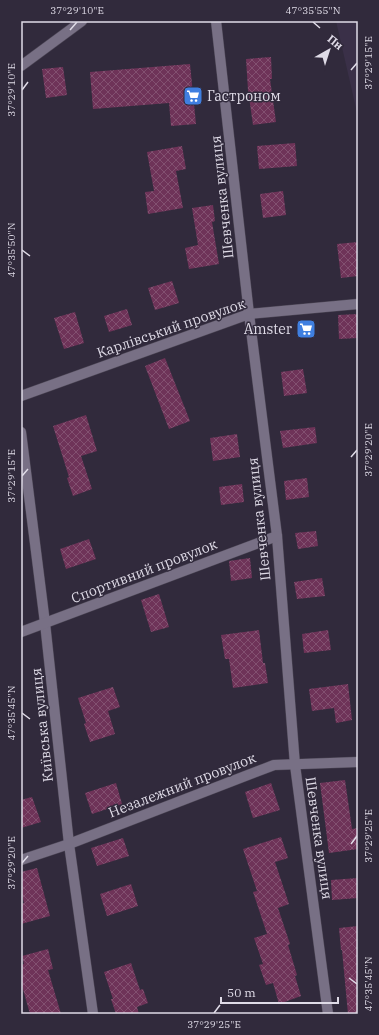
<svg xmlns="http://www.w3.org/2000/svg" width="379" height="1035" font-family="'IBM Plex Serif',serif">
  <defs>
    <pattern id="building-cross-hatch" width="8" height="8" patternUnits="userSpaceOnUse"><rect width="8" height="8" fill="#6e3358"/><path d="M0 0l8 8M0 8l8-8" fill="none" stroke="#825070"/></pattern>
  </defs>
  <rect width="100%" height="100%" fill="#312a3c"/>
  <path fill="#3a3048" d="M336 21H358V117Z"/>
  <g fill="url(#building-cross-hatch)">
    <path d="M271 57 272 79H270L276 122 253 125 248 90 246 59Z"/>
    <path d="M190 64 196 124 171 126 169 103 93 109 90 72Z"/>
    <path d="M63 67 67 95 46 98 42 69Z"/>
    <path d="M295 143 297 166 259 169 257 146Z"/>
    <path d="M182 146 186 169 176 171 183 208 148 214 145 192 154 191 147 152Z"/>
    <path d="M283 191 286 215 263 218 260 194Z"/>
    <path d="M213 205 215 221 212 222 219 264 189 269 185 248 198 245 192 208Z"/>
    <path d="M358 242V276L341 278 337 244Z"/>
    <path d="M172 281 179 303 155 310 148 288Z"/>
    <path d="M127 309 132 325 109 332 104 316Z"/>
    <path d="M75 312 84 343 64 349 54 318Z"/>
    <path d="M358 314V338L339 339 338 315Z"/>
    <path d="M165 358 190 421 169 429 145 366Z"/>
    <path d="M303 369 307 393 284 396 281 372Z"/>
    <path d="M86 415 97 451 81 456 92 489 73 496 67 478 69 477 53 426Z"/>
    <path d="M315 427 317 443 283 448 280 431Z"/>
    <path d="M237 434 240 457 213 461 210 438Z"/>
    <path d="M307 478 309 497 286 500 284 481Z"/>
    <path d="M242 484 244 502 221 505 219 487Z"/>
    <path d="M316 531 318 546 298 549 295 533Z"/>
    <path d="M89 539 96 559 66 569 60 549Z"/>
    <path d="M250 558 252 578 231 581 229 561Z"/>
    <path d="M322 578 325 596 297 599 294 582Z"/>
    <path d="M159 594 169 627 151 632 141 600Z"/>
    <path d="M259 630 263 663H265L268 683 233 688 229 659H225L221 635Z"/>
    <path d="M328 630 331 650 304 653 302 634Z"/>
    <path d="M348 684 352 720 336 723 334 708 312 711 309 689Z"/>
    <path d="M113 687 120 707 108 711 115 734 90 742 84 724 86 723 78 698Z"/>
    <path d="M345 780 352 829 358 828V849L329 853 320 783Z"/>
    <path d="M116 783 122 804 92 814 85 793Z"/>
    <path d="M271 783 280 810 253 818 245 792Z"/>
    <path d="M32 797 41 822 21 828V800Z"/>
    <path d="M281 837 288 858 275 862 289 904 278 908 290 944 288 945 297 975 295 976 301 996 279 1004 273 983 266 985 259 965 263 964 254 938 267 934 253 892 257 891 243 849Z"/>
    <path d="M123 838 129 856 97 866 91 848Z"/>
    <path d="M37 868 50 916 21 924V904L24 903 21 891V872Z"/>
    <path d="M358 878V898L332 900 331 880Z"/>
    <path d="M131 884 138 906 107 916 100 894Z"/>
    <path d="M358 926V1014H348L342 950H341L339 928Z"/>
    <path d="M48 949 53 969 48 970 61 1014H30L21 982V965L24 964 22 956Z"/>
    <path d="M131 963 140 990 143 989 148 1003 137 1007 139 1014H116L111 999H113L104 972Z"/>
  </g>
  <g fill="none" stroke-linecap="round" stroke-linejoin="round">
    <g stroke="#4c4655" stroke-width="11">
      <g id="minor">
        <path d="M216 21 249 314 277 536 295 765 328 1014"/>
        <path d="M21 66 82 21"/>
        <path d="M21 396 249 314 358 304"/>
        <path d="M21 432 45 623 69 844 93 1014"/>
        <path d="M21 632 277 536"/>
        <path d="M21 860 69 844 274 765 358 762"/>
      </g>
    </g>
    <use href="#minor" stroke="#787085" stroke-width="10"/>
  </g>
  <path fill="none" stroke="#dfdbe7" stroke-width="1.5" d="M313 22 320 28M70 30 77 22M351 70 357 63M22 90 28 82M22 250 30 256M351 457 357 450M22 476 28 469M22 713 30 719M351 844 357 836M22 863 28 856M349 978 357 984M214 1013 220 1005"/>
  <defs>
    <g id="supermarket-square" transform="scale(1)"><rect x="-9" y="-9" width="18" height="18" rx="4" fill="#3f7fe0" stroke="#312a3c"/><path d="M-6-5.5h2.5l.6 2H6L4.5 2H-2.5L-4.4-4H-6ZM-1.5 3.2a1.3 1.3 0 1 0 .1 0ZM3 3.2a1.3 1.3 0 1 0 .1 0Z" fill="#fff"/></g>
  </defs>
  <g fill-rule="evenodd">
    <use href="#supermarket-square" x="193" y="96"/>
    <use href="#supermarket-square" x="306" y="329"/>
  </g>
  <g text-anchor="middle" stroke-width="3" stroke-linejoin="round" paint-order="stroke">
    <g font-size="14" fill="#dfdbe7" stroke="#312a3c" text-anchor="start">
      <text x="207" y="101">Гастроном</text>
      <text x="292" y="334" text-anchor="end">Amster</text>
    </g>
    <g font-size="14" fill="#dfdbe7" stroke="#312a3c">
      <text transform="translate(222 197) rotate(-96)" y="5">Шевченка вулиця</text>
      <text transform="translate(171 328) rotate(-19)" y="5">Карлівський провулок</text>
      <text transform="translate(259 519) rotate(-96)" y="5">Шевченка вулиця</text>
      <text transform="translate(144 571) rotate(-21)" y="5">Спортивний провулок</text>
      <text transform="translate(42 725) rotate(-96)" y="5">Київська вулиця</text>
      <text transform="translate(182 785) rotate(-21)" y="5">Незалежний провулок</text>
      <text transform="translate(319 838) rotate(82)" y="5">Шевченка вулиця</text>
    </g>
  </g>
  <rect width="379" height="1035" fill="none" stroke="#312a3c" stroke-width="44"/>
  <g transform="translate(329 50) rotate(39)" stroke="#312a3c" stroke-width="3" paint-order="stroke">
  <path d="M0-3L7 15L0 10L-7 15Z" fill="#dfdbe7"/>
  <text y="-6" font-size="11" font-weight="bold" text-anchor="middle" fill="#dfdbe7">Пн</text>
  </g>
  <path d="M221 997v6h117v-6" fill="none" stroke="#dfdbe7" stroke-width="2"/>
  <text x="227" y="997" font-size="12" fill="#dfdbe7" stroke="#312a3c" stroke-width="3" paint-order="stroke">50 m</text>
  <rect x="22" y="22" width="335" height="991" fill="none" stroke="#dfdbe7" stroke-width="1.5"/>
  <g font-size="10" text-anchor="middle" fill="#dfdbe7">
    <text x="77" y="14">37°29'10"E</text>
    <text x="313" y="14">47°35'55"N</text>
    <text transform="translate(368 63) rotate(-90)" y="4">37°29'15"E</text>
    <text transform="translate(11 90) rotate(-90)" y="4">37°29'10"E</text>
    <text transform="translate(11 250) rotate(-90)" y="4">47°35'50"N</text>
    <text transform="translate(368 450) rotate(-90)" y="4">37°29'20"E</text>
    <text transform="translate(11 476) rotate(-90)" y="4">37°29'15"E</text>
    <text transform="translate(11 713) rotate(-90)" y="4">47°35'45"N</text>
    <text transform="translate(368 836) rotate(-90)" y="4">37°29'25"E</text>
    <text transform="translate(11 863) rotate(-90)" y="4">37°29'20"E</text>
    <text transform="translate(368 984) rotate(-90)" y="4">47°35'45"N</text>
    <text x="214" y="1028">37°29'25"E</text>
  </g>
</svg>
